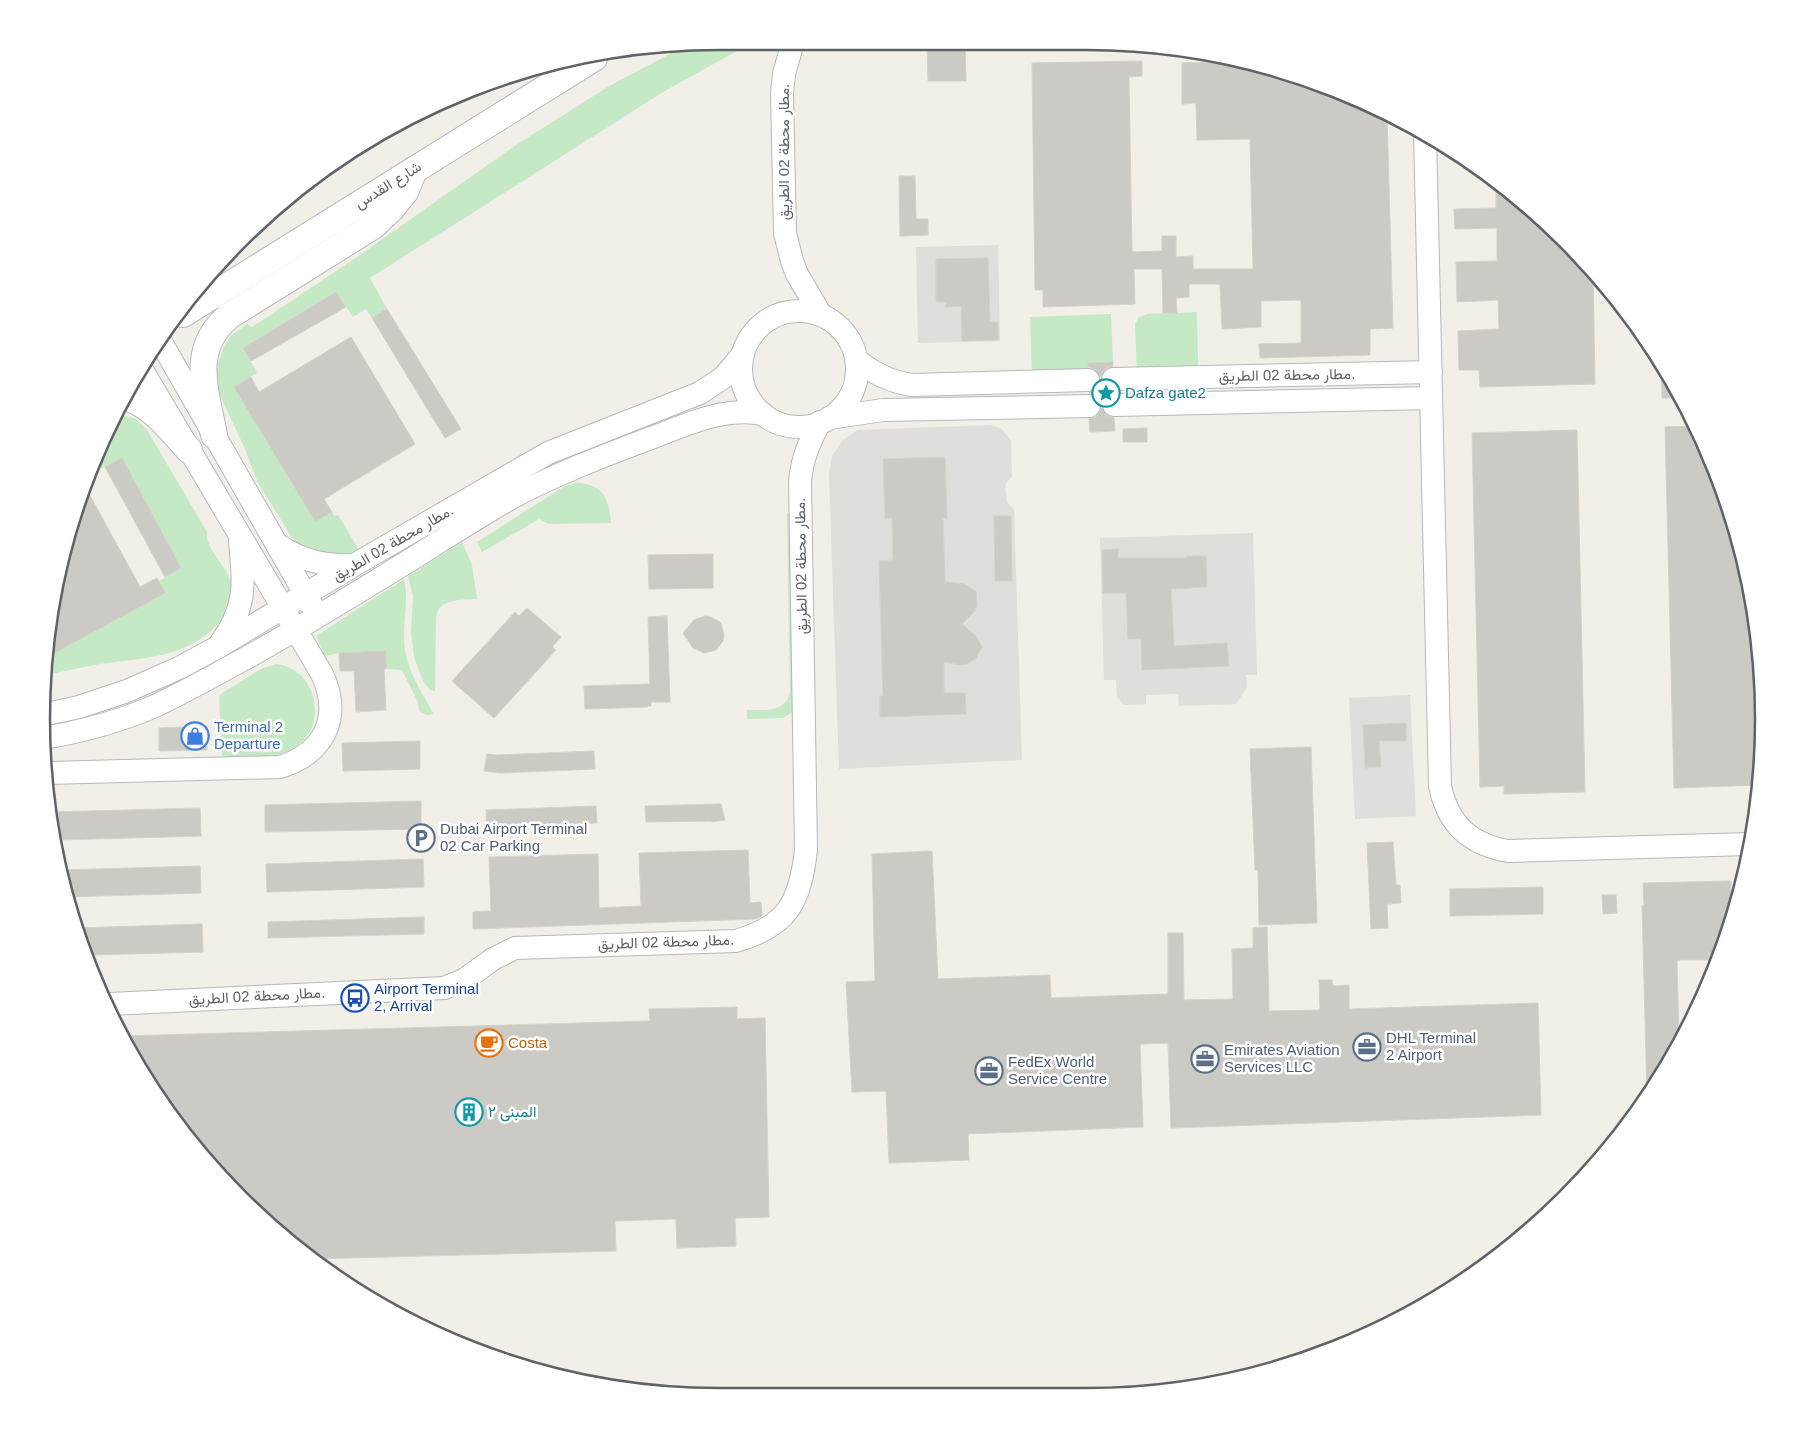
<svg xmlns="http://www.w3.org/2000/svg" width="1805" height="1438" font-family="Arial,Vazirmatn,sans-serif">
  <rect width="100%" height="100%" fill="#f1efe8"/>
  <g fill="#e0deda">
    <path d="M998 245 1000 341 918 343 916 247Z"/>
    <path d="M991 425 1002 429 1011 441 1012 476 1005 485 1007 502 1014 510 1022 760 839 769 829 474 832 456 843 440 858 430Z"/>
    <path d="M1253 533 1257 675H1246L1247 687 1236 704 1179 706 1178 694 1146 695V704L1124 705 1117 697 1116 680H1104L1100 538Z"/>
    <path d="M1410 695 1416 816 1355 819 1349 698Z"/>
  </g>
  <g fill="#c5e8c5">
    <path d="M719 41H755L663 92 370 278 387 309 372 318 366 309 353 317 336 292 243 348 257 373 234 387 315 521 332 512 334 516 338 515 359 550 351 555 333 559 296 544 258 483 245 449 219 393 216 381 218 363 225 344 231 336 247 324 252 327 357 257 519 143 611 85 685 46Z"/>
    <path d="M1197 312 1198 367 1137 374 1135 324 1139 317 1147 314Z"/>
    <path d="M1111 314 1113 362 1088 363V371L1032 374 1030 317Z"/>
    <path d="M118 414 136 419 147 430 207 532C206 555 232 567 232 590 231 604 226 615 217 625 186 658 142 658 100 664 82 667 65 671 47 675L49 656 165 593 159 581 181 568 122 459 99 469 97 465Z"/>
    <path d="M576 483C603 483 609 499 611 523L549 524 539 519 482 552 477 542 565 486Z"/>
    <path d="M796 512 794 711 783 718 747 719V710C765 710 785 713 790 692L787 513Z"/>
    <path d="M462 542 472 565 477 599C460 600 438 598 436 618L435 691 430 690 423 681 414 657 411 632 413 596 408 576Z"/>
    <path d="M404 579C409 600 403 620 404 642 406 669 421 691 434 714L426 715 419 711 418 702 402 670 386 669 385 652 339 653 325 656 316 636Z"/>
    <path d="M276 664C317 668 330 727 294 748 274 761 245 756 222 756L219 695 261 669Z"/>
  </g>
  <g fill="#cccac5" stroke="#d6d1c6">
    <path d="M927 42H965L966 81H928Z"/>
    <path d="M1142 61V76L1129 77 1132 252 1162 251V236H1176V257L1193 256V269H1253L1250 139 1197 140 1196 103 1182 104V63L1227 62 1304 77 1387 115 1393 328 1370 329V355L1260 358 1259 344 1301 343V300L1261 301V327L1222 329 1220 284H1189V297L1176 298 1177 313H1163L1162 269H1134L1135 304 1043 307V290H1035L1032 63Z"/>
    <path d="M899 176H915L916 219H928V235L900 236Z"/>
    <path d="M1496 183 1533 209 1593 274 1595 384 1480 387 1479 370H1459L1458 331 1499 329 1498 300 1457 302 1456 262 1497 261V228L1455 229 1454 209 1496 208Z"/>
    <path d="M988 258 990 322H998V340L962 341 961 306 946 307V302H936V259Z"/>
    <path d="M336 292 346 307 251 361 243 348Z"/>
    <path d="M387 309 461 429 445 438 372 318Z"/>
    <path d="M351 337 415 444 324 499 332 512 315 521 234 387 251 377 259 392Z"/>
    <path d="M1113 362V366L1106 368 1100 377 1095 369 1088 367V363Z"/>
    <path d="M1661 363 1673 380 1681 398H1662Z"/>
    <path d="M1101 382 1106 390 1113 392 1107 394 1101 403 1096 395 1089 393 1095 391Z"/>
    <path d="M1102 408 1107 416 1114 418 1115 431 1090 432 1089 419 1096 417Z"/>
    <path d="M1694 426 1728 501 1758 631 1762 764 1759 785 1674 788 1665 427Z"/>
    <path d="M1147 428V442H1123V429Z"/>
    <path d="M1577 430 1585 792 1504 794V786L1480 787 1472 433Z"/>
    <path d="M945 457 947 518H943L945 582 964 584 976 591 977 606 975 611 962 624 976 636 982 647 976 658 967 664 961 665 944 662V693H965L966 714 880 717V696H883L879 561 893 560 892 518H885L883 459Z"/>
    <path d="M122 458 181 568 165 577 105 467Z"/>
    <path d="M87 490 140 587 157 578 165 593 49 656 64 543Z"/>
    <path d="M994 516H1011L1012 581H995Z"/>
    <path d="M1118 549V558H1187V556H1206L1207 587 1171 589 1174 646 1227 643 1229 666 1142 670 1141 639H1128L1126 593H1103L1102 550Z"/>
    <path d="M713 554V588L649 589 648 555Z"/>
    <path d="M527 608 561 637 552 647 556 650 494 718 452 681 515 612 519 616Z"/>
    <path d="M667 616 670 702H651V706H648V707L585 709 584 686 650 684 648 617Z"/>
    <path d="M705 616 711 617 721 623 724 635 723 641 716 650 704 653 693 648 683 633 694 620Z"/>
    <path d="M386 651V669H384L386 710 356 712 354 671H340L339 653Z"/>
    <path d="M1406 723V741H1379L1381 767 1365 768 1363 725Z"/>
    <path d="M207 726V750L159 751V728Z"/>
    <path d="M420 741V769L343 771 342 743Z"/>
    <path d="M1311 747 1317 923 1259 925 1258 870H1255L1250 749Z"/>
    <path d="M594 751 595 769 500 773 484 771 487 754 497 755Z"/>
    <path d="M421 801V829L265 832V805Z"/>
    <path d="M721 804 725 820 712 822 711 821 646 822 645 806Z"/>
    <path d="M596 806 597 823 487 827 486 810Z"/>
    <path d="M200 808 201 836 57 840 53 812Z"/>
    <path d="M1393 842 1396 885H1400L1401 903 1387 904 1388 928 1371 929 1367 843Z"/>
    <path d="M748 850 750 903 761 902 762 916 756 919 473 929V912L491 911 489 857 598 854 599 908 641 906 639 853Z"/>
    <path d="M932 851 938 979 1050 975 1051 998 1168 994V933H1183L1184 1000 1233 999 1232 949 1253 948V928L1267 927 1269 1011 1320 1010 1319 980H1332L1333 986 1349 985V1009L1538 1003 1541 1115 1171 1128 1168 1043 1140 1044 1143 1127 968 1134 969 1160 889 1163 886 1091 852 1092 846 982 875 981 872 854Z"/>
    <path d="M423 859 424 887 267 892 266 864Z"/>
    <path d="M200 866 201 893 66 897 61 870Z"/>
    <path d="M1731 881 1730 922 1716 960H1677L1679 1042 1647 1095 1642 905H1644L1643 883Z"/>
    <path d="M1543 887V914L1450 916V889Z"/>
    <path d="M1602 895H1616L1617 913 1603 914Z"/>
    <path d="M424 917V934L268 938V922Z"/>
    <path d="M202 924 203 952 90 955 78 928Z"/>
    <path d="M737 1007V1019L765 1018 769 1217 735 1218 736 1246 677 1248 676 1219 615 1221 616 1251 311 1259 210 1166 132 1058 123 1036 650 1021 649 1009Z"/>
  </g>
  <g fill="none" stroke-linecap="round" stroke-linejoin="round">
    <g stroke="#b5b8bc" stroke-width="24">
      <g id="tertiary">
        <path d="M793 42 784 74 782 93 785 233 792 261 797 274 821 315"/>
        <path d="M1425 132 1440 786C1448 824 1469 844 1508 851L1749 844"/>
        <circle cx="799" cy="369" r="58"/>
        <path d="M161 342 312 606"/>
        <path d="M856 360C874 373 890 382 912 385L1088 380"/>
        <path d="M1113 379 1431 372"/>
        <path d="M1114 405 1431 398"/>
        <path d="M829 418 883 410 1089 406"/>
        <path d="M278 545C302 561 325 566 354 565"/>
        <path d="M220 644C247 607 244 585 240 542"/>
        <path d="M42 715 79 707 127 691 179 668 218 647 354 565 548 453 700 393 724 377 743 354"/>
        <path d="M44 738C79 732 114 723 148 709 178 696 207 679 237 663 292 633 345 600 399 567 436 544 473 520 511 498 556 474 603 456 651 438 686 425 724 406 763 414"/>
        <path d="M48 773 280 767C325 753 342 717 322 674L141 368"/>
        <path d="M110 1004 444 988 464 980 493 959 515 948 736 941C788 926 800 902 806 850L800 480C803 456 809 443 820 422"/>
      </g>
    </g>
    <g stroke="#b6babf" stroke-width="28">
      <g id="secondary">
        <path d="M183 314 594 58"/>
        <path d="M125 397C153 405 170 430 189 450"/>
        <path d="M214 435C206 391 189 349 229 316L373 226 391 209 405 192 414 170"/>
      </g>
    </g>
    <use href="#tertiary" stroke="#fff" stroke-width="22"/>
    <use href="#secondary" stroke="#fff" stroke-width="26"/>
  </g>
  <defs>
    <g id="sight-ring" transform="scale(1.4375)"><circle r="9.5" fill="#fff" stroke="#0f9aa8" stroke-width="1.5"/><path d="M0-6L1.8-2.2L6-1.7L2.9 1.2L3.7 5.4L0 3.3L-3.7 5.4L-2.9 1.2L-6-1.7L-1.8-2.2Z" fill="#0f9aa8"/></g>
    <g id="shop-ring" transform="scale(1.4375)"><circle r="9.5" fill="#fff" stroke="#3f7fe0" stroke-width="1.5"/><path d="M-5-2.5h2.3a2.7 3.5 0 0 1 5.4 0H5L5.5 6h-11ZM-1.5-2.5h3a1.5 2.3 0 0 0-3 0Z" fill="#3f7fe0"/></g>
    <g id="parking-ring" transform="scale(1.4375)"><circle r="9.5" fill="#fff" stroke="#5c6f8a" stroke-width="1.5"/><path d="M-3.5-5.5H1a3.5 3.5 0 0 1 0 7H-1V5.5H-3.5ZM-1-3.4V-.6H.8a1.4 1.4 0 0 0 0-2.8Z" fill="#5c6f8a"/></g>
    <g id="bus-ring" transform="scale(1.4375)"><circle r="9.5" fill="#fff" stroke="#1a4fb4" stroke-width="1.5"/><path d="M-5-6H5V4H4V6H2V4H-2V6H-4V4H-5ZM-3.5-4V0h7V-4ZM-3.5 1.2v1.5H-2V1.2ZM2 1.2v1.5H3.5V1.2Z" fill="#1a4fb4"/></g>
    <g id="cafe-ring" transform="scale(1.4375)"><circle r="9.5" fill="#fff" stroke="#e8710a" stroke-width="1.5"/><path d="M-5.5-4.5H6V0H3Q3 3.5 0 3.5H-2.5Q-5.5 3.5-5.5 0ZM3-3.2v2h1.7v-2ZM-6 4.5H4V6H-6Z" fill="#e8710a"/></g>
    <g id="office-ring" transform="scale(1.4375)"><circle r="9.5" fill="#fff" stroke="#5c6f8a" stroke-width="1.5"/><path d="M-6-3h4V-5.5h4V-3h4V5H-6ZM-1-4.5V-3h2v-1.5ZM-6 0V1H6V0Z" fill="#5c6f8a"/></g>
    <g id="building-ring" transform="scale(1.4375)"><circle r="9.5" fill="#fff" stroke="#0f9aa8" stroke-width="1.5"/><path d="M-4-6H4V6H1V3H-1V6H-4ZM-2.5-4.3h1.7v1.8h-1.7ZM.8-4.3h1.7v1.8H.8ZM-2.5-1h1.7V.8h-1.7ZM.8-1h1.7V.8H.8Z" fill="#0f9aa8"/></g>
  </defs>
  <g fill-rule="evenodd">
    <use href="#sight-ring" x="1106" y="393"/>
    <use href="#shop-ring" x="195" y="736"/>
    <use href="#parking-ring" x="421" y="838"/>
    <use href="#bus-ring" x="355" y="998"/>
    <use href="#cafe-ring" x="489" y="1043"/>
    <use href="#office-ring" x="1367" y="1047"/>
    <use href="#office-ring" x="1205" y="1059"/>
    <use href="#office-ring" x="989" y="1071"/>
    <use href="#building-ring" x="469" y="1112"/>
  </g>
  <g text-anchor="middle" stroke-width="5" stroke-linejoin="round" paint-order="stroke">
    <g font-size="15" fill="#5f6368" stroke="#fff">
      <text transform="translate(784 152) rotate(-90)" y="5">مطار محطة 02 الطريق.</text>
      <text transform="translate(388 185) rotate(-32)" y="5">شارع القدس</text>
      <text transform="translate(1287 375) rotate(-1)" y="5">مطار محطة 02 الطريق.</text>
      <text transform="translate(393 543) rotate(-30)" y="5">مطار محطة 02 الطريق.</text>
      <text transform="translate(801 566) rotate(-91)" y="5">مطار محطة 02 الطريق.</text>
      <text transform="translate(666 942) rotate(-2)" y="5">مطار محطة 02 الطريق.</text>
      <text transform="translate(257 996) rotate(-3)" y="5">مطار محطة 02 الطريق.</text>
    </g>
    <g font-size="15" fill="#0d838f" stroke="#fff" text-anchor="start">
      <text x="1125" y="398">Dafza gate2</text>
      <text x="488" y="1117">المبنى ٢</text>
    </g>
    <g font-size="15" fill="#366cbe" stroke="#fff" text-anchor="start">
      <text x="214" y="732">Terminal 2<tspan x="214" dy="17">Departure</tspan></text>
    </g>
    <g font-size="15" fill="#4e5e75" stroke="#fff" text-anchor="start">
      <text x="440" y="834">Dubai Airport Terminal<tspan x="440" dy="17">02 Car Parking</tspan></text>
      <text x="1386" y="1043">DHL Terminal<tspan x="1386" dy="17">2 Airport</tspan></text>
      <text x="1224" y="1055">Emirates Aviation<tspan x="1224" dy="17">Services LLC</tspan></text>
      <text x="1008" y="1067">FedEx World<tspan x="1008" dy="17">Service Centre</tspan></text>
    </g>
    <g font-size="15" fill="#164399" stroke="#fff" text-anchor="start">
      <text x="374" y="994">Airport Terminal<tspan x="374" dy="17">2, Arrival</tspan></text>
    </g>
    <g font-size="15" fill="#c56008" stroke="#fff" text-anchor="start">
      <text x="508" y="1048">Costa</text>
    </g>
  </g>
  <path d="M0 0H1805V1438H0ZM719 50H1086A669 669 0 0 1 1755 719V719A669 669 0 0 1 1086 1388H719A669 669 0 0 1 50 719V719A669 669 0 0 1 719 50Z" fill="#fff" fill-rule="evenodd"/>
  <path fill="none" stroke="#5f6368" stroke-width="2.5" d="M719 50H1086A669 669 0 0 1 1755 719V719A669 669 0 0 1 1086 1388H719A669 669 0 0 1 50 719V719A669 669 0 0 1 719 50Z"/>
</svg>
